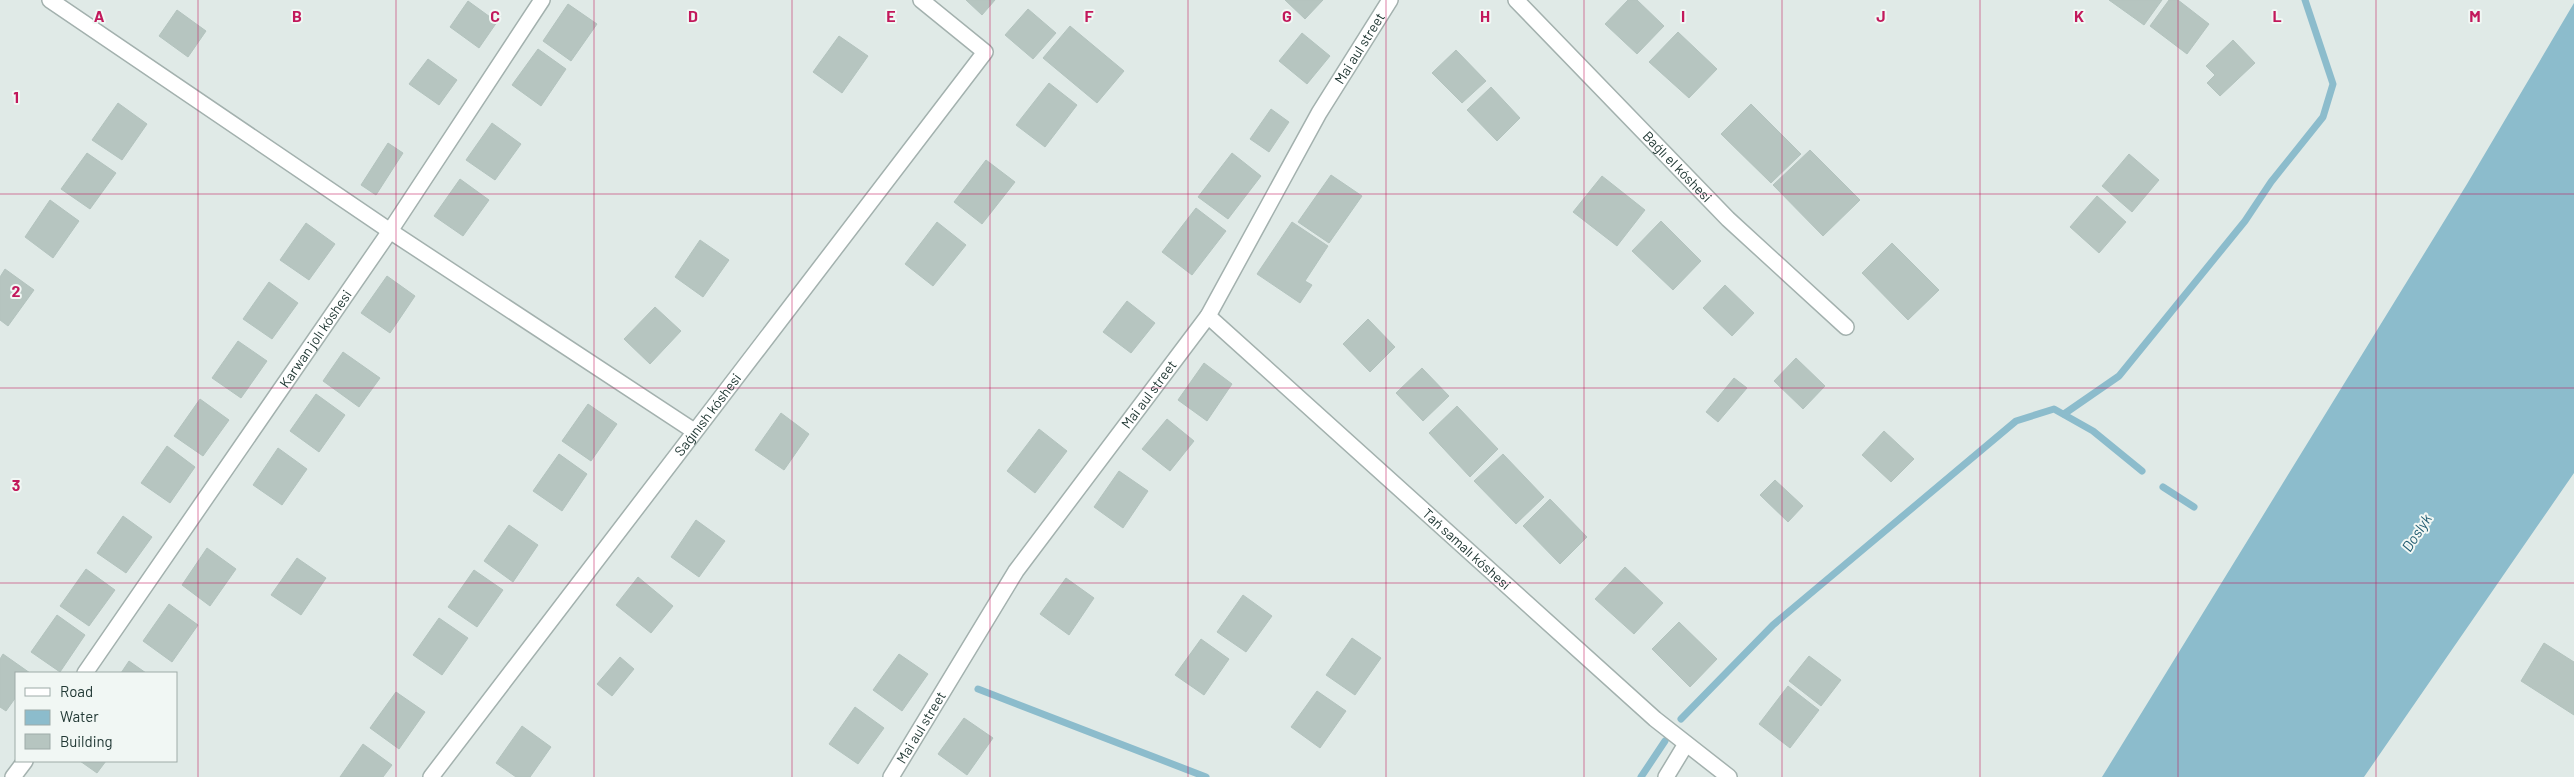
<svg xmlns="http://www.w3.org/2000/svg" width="2574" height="777" font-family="Barlow,sans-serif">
  <rect width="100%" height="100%" fill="#e0eae7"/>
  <path fill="#8cbccc" d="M2574 3V473L2364 777H2102L2467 184Z"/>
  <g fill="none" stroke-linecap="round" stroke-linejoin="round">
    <g stroke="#8cbccc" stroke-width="7">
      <path d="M2064 414 2119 376 2245 221 2271 182 2323 117 2333 84 2305 0"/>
      <path d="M2163 487 2194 507"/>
      <path d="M978 689 1206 777"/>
      <path d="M1681 719 1773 625 2016 421 2054 409 2093 431 2142 471"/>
      <path d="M1641 777 1665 741"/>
    </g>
  </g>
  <g fill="#b6c5c0" stroke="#b3c3be">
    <path d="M966 0H995L982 15Z"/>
    <path d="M1285 0H1323L1305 19Z"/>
    <path d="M1628 0H1637L1664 26 1637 54 1605 24Z"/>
    <path d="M2109 0H2162L2144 25Z"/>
    <path d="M2169 0H2178L2209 24 2187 54 2150 26Z"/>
    <path d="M468 1 497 22 479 48 450 27Z"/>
    <path d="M568 4 597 24 571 61 543 41Z"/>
    <path d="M1028 9 1056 33 1033 59 1005 35Z"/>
    <path d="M177 10 206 31 188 57 159 36Z"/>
    <path d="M1070 26 1124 71 1097 103 1043 58Z"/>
    <path d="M1678 32 1717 69 1689 98 1649 62Z"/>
    <path d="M1302 33 1330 56 1307 84 1279 61Z"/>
    <path d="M839 36 868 56 842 93 813 72Z"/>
    <path d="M2233 40 2255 63 2220 96 2207 83 2215 75 2206 66Z"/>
    <path d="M538 49 566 69 541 106 512 85Z"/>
    <path d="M1456 50 1486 81 1462 103 1432 73Z"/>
    <path d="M428 59 457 80 439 105 409 84Z"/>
    <path d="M1049 83 1077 105 1045 147 1016 125Z"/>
    <path d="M1491 87 1520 118 1497 141 1467 110Z"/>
    <path d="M118 103 147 124 122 160 92 140Z"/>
    <path d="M1751 104 1801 154 1771 183 1721 134Z"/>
    <path d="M1271 109 1289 122 1269 152 1250 139Z"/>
    <path d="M492 123 521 144 495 180 466 160Z"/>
    <path d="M388 143 403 153 376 195 361 185Z"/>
    <path d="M1810 150 1860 200 1823 236 1773 185Z"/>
    <path d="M87 153 116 173 90 209 61 189Z"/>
    <path d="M1232 153 1261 176 1228 219 1198 197Z"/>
    <path d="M2129 154 2159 180 2132 212 2102 186Z"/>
    <path d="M986 160 1015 182 982 224 954 202Z"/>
    <path d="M1331 175 1362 196 1329 243 1298 222Z"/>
    <path d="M1602 176 1645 210 1617 246 1573 212Z"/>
    <path d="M460 179 489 200 463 236 434 216Z"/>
    <path d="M2097 196 2126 222 2099 253 2070 227Z"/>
    <path d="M50 200 79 221 53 258 25 237Z"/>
    <path d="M1196 208 1226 231 1192 275 1162 252Z"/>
    <path d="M1661 221 1701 261 1673 290 1632 251Z"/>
    <path d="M937 222 966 245 933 286 905 264Z"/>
    <path d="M1292 222 1328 246 1305 281 1312 285 1300 303 1257 274Z"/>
    <path d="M306 223 335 244 309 280 280 260Z"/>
    <path d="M700 240 729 260 703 297 675 277Z"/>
    <path d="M1892 243 1939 290 1908 320 1862 273Z"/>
    <path d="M5 269 34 290 8 326 0 320V277Z"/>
    <path d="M387 276 415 296 390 333 361 313Z"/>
    <path d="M269 282 298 303 272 339 243 319Z"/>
    <path d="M1725 285 1754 313 1732 336 1703 308Z"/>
    <path d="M1127 301 1155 323 1131 353 1103 332Z"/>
    <path d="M655 307 681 331 650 364 624 339Z"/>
    <path d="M1368 319 1395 347 1370 372 1343 344Z"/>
    <path d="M238 341 267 361 241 398 212 378Z"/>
    <path d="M343 352 380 378 359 407 323 381Z"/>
    <path d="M1796 358 1825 386 1803 409 1774 381Z"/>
    <path d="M1204 363 1232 384 1207 421 1178 400Z"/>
    <path d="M1422 368 1449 396 1423 421 1396 393Z"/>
    <path d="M1734 378 1747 388 1718 422 1706 412Z"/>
    <path d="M316 394 345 415 319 452 290 431Z"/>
    <path d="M200 399 229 420 203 456 174 436Z"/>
    <path d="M588 404 617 424 591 461 562 441Z"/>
    <path d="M1457 406 1498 449 1470 477 1429 433Z"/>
    <path d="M781 413 809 434 784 470 755 450Z"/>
    <path d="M1167 419 1194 441 1170 471 1142 449Z"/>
    <path d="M1039 429 1067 451 1035 493 1007 471Z"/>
    <path d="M1884 431 1914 459 1891 482 1862 455Z"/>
    <path d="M167 446 195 467 170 503 141 483Z"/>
    <path d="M278 448 307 469 282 505 253 485Z"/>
    <path d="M559 454 587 474 562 511 533 491Z"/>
    <path d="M1503 454 1544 497 1516 524 1474 481Z"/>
    <path d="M1119 471 1148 491 1123 528 1094 507Z"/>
    <path d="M1775 480 1803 506 1788 522 1760 495Z"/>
    <path d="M1550 499 1587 537 1560 564 1523 526Z"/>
    <path d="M123 516 152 537 126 573 97 553Z"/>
    <path d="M696 520 725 541 699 577 671 557Z"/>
    <path d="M509 525 538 545 513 582 484 561Z"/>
    <path d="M207 548 236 569 210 606 182 585Z"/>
    <path d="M297 558 326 578 301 615 271 595Z"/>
    <path d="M1625 567 1663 603 1634 634 1595 599Z"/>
    <path d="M86 569 115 590 89 626 60 606Z"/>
    <path d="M474 570 503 590 477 627 448 607Z"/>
    <path d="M638 577 673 606 651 633 616 605Z"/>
    <path d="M1066 578 1094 598 1069 635 1040 614Z"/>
    <path d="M1243 595 1272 616 1246 652 1217 632Z"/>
    <path d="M169 604 198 625 172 662 143 641Z"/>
    <path d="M57 615 85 635 60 672 31 652Z"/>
    <path d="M439 618 468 638 442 675 413 655Z"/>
    <path d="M1679 622 1717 659 1690 687 1652 649Z"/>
    <path d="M1352 638 1381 658 1355 695 1326 675Z"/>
    <path d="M1201 639 1229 659 1204 695 1175 675Z"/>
    <path d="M2544 643 2574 662V715L2521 681Z"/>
    <path d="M3 654 30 673H16V697L6 711 0 707V659Z"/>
    <path d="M899 654 928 674 902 711 873 690Z"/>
    <path d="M1809 656 1841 680 1821 706 1789 681Z"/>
    <path d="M620 657 634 669 612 696 597 684Z"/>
    <path d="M129 661 146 673H121Z"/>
    <path d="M1788 686 1819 710 1790 748 1759 724Z"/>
    <path d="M1317 691 1346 711 1320 748 1291 727Z"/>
    <path d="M396 692 425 712 399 749 370 728Z"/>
    <path d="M855 707 884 728 858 764 829 744Z"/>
    <path d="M964 718 993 738 967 775 938 754Z"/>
    <path d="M522 726 551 747 530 777H516L496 763Z"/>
    <path d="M363 744 392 765 383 777H340Z"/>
    <path d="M80 761H106L97 773Z"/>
  </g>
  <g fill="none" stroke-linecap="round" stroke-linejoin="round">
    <g stroke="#a3b1ae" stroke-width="18">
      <g id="street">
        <path d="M50 0 390 231 694 431"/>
        <path id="s1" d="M1516 0 1728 219 1846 327"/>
        <path id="s2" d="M1208 316 1655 719 1729 777"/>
        <path id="s3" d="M85 673 390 231 542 0"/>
        <path d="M13 777 25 761"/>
        <path id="s4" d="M431 777 985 52 921 0"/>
        <path id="s5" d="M891 777 1016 571 1208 316 1319 113 1390 0"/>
        <path d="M1666 777 1686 744"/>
      </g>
    </g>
    <use href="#street" stroke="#fff" stroke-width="15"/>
  </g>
  <path fill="none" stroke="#c2185b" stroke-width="1" stroke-opacity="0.55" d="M198 0V777M396 0V777M594 0V777M792 0V777M990 0V777M1188 0V777M1386 0V777M1584 0V777M1782 0V777M1980 0V777M2178 0V777M2376 0V777M0 194H2574M0 388H2574M0 583H2574"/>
  <g text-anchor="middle" stroke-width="4" stroke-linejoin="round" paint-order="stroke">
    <g font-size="14" fill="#223935" stroke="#f1f7f4">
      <text dy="5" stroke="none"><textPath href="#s5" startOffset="868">Mai aul street</textPath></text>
      <text dy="5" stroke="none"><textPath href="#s1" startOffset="232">Baǵlı el kóshesi</textPath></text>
      <text dy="5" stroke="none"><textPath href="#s3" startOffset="406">Karwan jolı kóshesi</textPath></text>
      <text dy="5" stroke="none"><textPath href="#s5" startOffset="462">Mai aul street</textPath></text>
      <text dy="5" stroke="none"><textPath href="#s4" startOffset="456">Saǵınısh kóshesi</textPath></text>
      <text dy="5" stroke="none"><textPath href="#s2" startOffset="348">Tań samalı kóshesi</textPath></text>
      <text dy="5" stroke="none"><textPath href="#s5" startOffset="58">Mai aul street</textPath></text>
    </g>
    <g font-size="15" font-style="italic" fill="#215c71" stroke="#f1f7f4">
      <text transform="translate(2417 533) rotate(-57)" y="5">Doslyk</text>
    </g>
  </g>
  <g font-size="16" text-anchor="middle" font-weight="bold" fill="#c2185b" stroke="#f1f7f4" stroke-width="4" stroke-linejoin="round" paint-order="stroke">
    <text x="99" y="22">A</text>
    <text x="297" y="22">B</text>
    <text x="495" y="22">C</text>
    <text x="693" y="22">D</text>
    <text x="891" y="22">E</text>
    <text x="1089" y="22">F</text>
    <text x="1287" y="22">G</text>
    <text x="1485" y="22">H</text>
    <text x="1683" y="22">I</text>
    <text x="1881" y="22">J</text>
    <text x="2079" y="22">K</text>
    <text x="2277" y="22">L</text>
    <text x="2475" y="22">M</text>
    <text x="16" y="103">1</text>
    <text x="16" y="297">2</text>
    <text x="16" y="491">3</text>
  </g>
  <rect x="15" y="672" width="162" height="90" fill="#f1f7f4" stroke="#9eaba8"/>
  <rect x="25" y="688" width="25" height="8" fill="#ffffff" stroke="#9eaba8"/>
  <text x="60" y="697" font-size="15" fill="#223935">Road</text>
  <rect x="25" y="710" width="25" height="15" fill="#8cbccc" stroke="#9eaba8"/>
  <text x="60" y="722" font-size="15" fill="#223935">Water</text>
  <rect x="25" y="734" width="25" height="15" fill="#b6c5c0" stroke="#9eaba8"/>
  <text x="60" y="747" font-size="15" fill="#223935">Building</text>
</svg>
